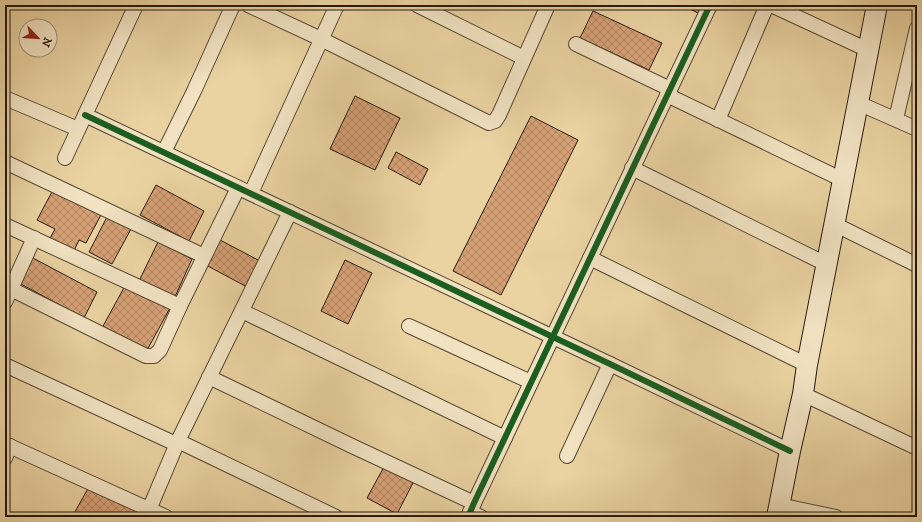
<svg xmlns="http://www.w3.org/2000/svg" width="922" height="522" font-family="'IM FELL DW Pica',serif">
  <defs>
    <pattern id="building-cross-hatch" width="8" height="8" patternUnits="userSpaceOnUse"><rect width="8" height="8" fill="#d6a075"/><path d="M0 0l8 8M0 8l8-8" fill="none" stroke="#ad825f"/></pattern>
  </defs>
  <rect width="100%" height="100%" fill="#ead2a1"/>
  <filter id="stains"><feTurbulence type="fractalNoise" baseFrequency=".005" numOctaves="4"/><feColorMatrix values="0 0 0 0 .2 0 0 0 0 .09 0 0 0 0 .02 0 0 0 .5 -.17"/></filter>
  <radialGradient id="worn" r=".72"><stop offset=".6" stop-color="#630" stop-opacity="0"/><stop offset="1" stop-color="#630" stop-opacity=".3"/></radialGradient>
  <g fill="url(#building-cross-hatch)" stroke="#251a11">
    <path d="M682 5H702L698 13Z"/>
    <path d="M593 11 662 43 649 70 580 38Z"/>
    <path d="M355 96 400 118 375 170 330 149Z"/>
    <path d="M531 116 578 140 501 295 453 271Z"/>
    <path d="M396 152 428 169 420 185 388 168Z"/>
    <path d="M156 185 204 211 189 241 140 215Z"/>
    <path d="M54 188 102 213 86 243 79 240 73 253 49 240 55 229 37 220Z"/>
    <path d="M107 217 131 229 112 264 89 252Z"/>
    <path d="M220 240 260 261 247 287 206 265Z"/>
    <path d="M158 242 192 259 174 299 139 281Z"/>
    <path d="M31 257 97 292 84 318 19 283Z"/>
    <path d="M345 260 372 273 348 324 321 311Z"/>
    <path d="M126 284 170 308 146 352 102 328Z"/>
    <path d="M385 465 414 481 397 514 367 498Z"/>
    <path d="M90 485 138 512 135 517H72Z"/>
  </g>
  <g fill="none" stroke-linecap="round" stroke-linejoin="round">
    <g stroke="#564835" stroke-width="16">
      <g id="street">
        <path d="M248 5 321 39 489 123 495 121 499 115 548 5"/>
        <path d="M417 5 524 58"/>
        <path d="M771 5 868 50"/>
        <path d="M576 44 670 89"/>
        <path d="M667 95 843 180"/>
        <path d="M5 98 78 129"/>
        <path d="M858 103 917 129"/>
        <path d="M85 115 610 364 790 451"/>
        <path d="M896 119 917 28"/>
        <path d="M718 120 767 5"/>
        <path d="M164 152 194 91 233 5"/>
        <path d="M65 158 136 5"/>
        <path d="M5 162 204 256"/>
        <path d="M632 168 826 264"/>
        <path d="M251 193 337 5"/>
        <path d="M834 224 917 265"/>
        <path d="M5 225 180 306"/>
        <path d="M590 258 807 365"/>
        <path d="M11 289 146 356H154L160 350 180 306 238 188"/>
        <path d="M5 302 34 238"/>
        <path d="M242 311 505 438"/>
        <path d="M409 326 531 382"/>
        <path d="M5 365 176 444"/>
        <path d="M209 377 352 446 474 503"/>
        <path d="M803 394 917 448"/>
        <path d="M178 441 336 517"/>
        <path d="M5 444 166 517"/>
        <path d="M567 456 610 364"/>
        <path d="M5 458 10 446"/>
        <path d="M779 505 836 517"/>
        <path d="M470 512 481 517"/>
        <path d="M146 517 178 441 290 212"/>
        <path d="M468 517 474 503 710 5"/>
      </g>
    </g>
    <g stroke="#251a11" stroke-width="22">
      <path id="secondary" d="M777 517 790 451 803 394 807 365 877 5"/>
    </g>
    <use href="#street" stroke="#f1e2c2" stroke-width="14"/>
    <use href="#secondary" stroke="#f1e2c2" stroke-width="20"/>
    <g stroke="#f1e2c2" stroke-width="8">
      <g id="cycleway">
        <path d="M85 115 610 364 790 451"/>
        <path d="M468 517 474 503 710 5"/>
      </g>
    </g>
    <use href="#cycleway" stroke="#1b5e20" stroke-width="6"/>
  </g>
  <rect width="922" height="522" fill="none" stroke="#ead2a1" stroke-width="20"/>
  <rect x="6" y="6" width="910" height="510" fill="none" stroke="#251a11" stroke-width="2"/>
  <rect x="10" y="10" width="902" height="502" fill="none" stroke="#251a11"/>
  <g transform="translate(38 38) rotate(115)"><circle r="19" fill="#f1e2c2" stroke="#9f927b"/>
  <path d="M0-3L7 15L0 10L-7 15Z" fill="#8f2418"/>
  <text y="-6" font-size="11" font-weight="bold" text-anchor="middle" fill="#251a11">N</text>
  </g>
  <rect width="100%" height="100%" filter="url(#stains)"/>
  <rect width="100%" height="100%" fill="url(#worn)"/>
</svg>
